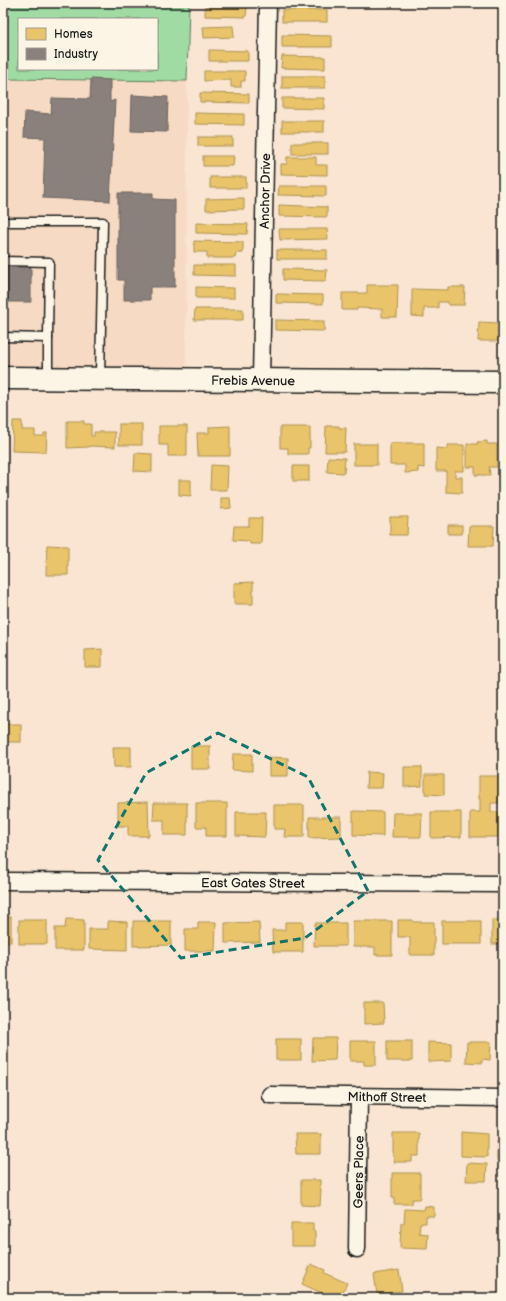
<svg xmlns="http://www.w3.org/2000/svg" width="506" height="1301" font-family="'Balsamiq Sans',sans-serif">
  <rect width="100%" height="100%" fill="#f9e5d1"/>
  <filter id="ink" filterUnits="userSpaceOnUse"><feTurbulence type="fractalNoise" baseFrequency=".025" numOctaves="2"/><feDisplacementMap in="SourceGraphic" scale="8" xChannelSelector="R" yChannelSelector="G"/><feConvolveMatrix kernelMatrix="1 2 1 2 8 2 1 2 1" color-interpolation-filters="sRGB"/></filter>
  <g filter="url(#ink)">
    <path fill="#f7dac3" d="M3 79 187 81 186 381 3 378Z"/>
    <path fill="#9fdba2" stroke="#5e7c5f" fill-rule="evenodd" d="M3 3H189L187 81 3 79ZM19 19H157V69H19Z"/>
    <g fill="#e9c46a" stroke="#ac9253">
      <path d="M205 6 247 7 246 17 205 16Z"/>
      <rect x="282" y="10" width="45" height="12"/>
      <path d="M233 26 234 37 204 38 203 27Z"/>
      <path d="M282 35 332 36V47H282Z"/>
      <path d="M209 50 248 51V61H209Z"/>
      <path d="M282 56 325 57V69L281 68Z"/>
      <path d="M204 71H245V81H241V87H231V80L204 81Z"/>
      <rect x="282" y="76" width="43" height="12"/>
      <path d="M200 93 249 94V103L200 102Z"/>
      <path d="M282 98H324V109L282 108Z"/>
      <path d="M195 113 244 114V125L195 124Z"/>
      <rect x="282" y="121" width="42" height="11"/>
      <rect x="198" y="137" width="35" height="9"/>
      <rect x="292" y="143" width="36" height="11"/>
      <path d="M203 156H234L233 166H203Z"/>
      <path d="M287 157H316V165H327V175L281 174V164H287Z"/>
      <rect x="210" y="177" width="36" height="11"/>
      <path d="M279 186H326V196L278 195Z"/>
      <path d="M244 198V209L206 210V199Z"/>
      <path d="M279 205 327 207V217L279 216Z"/>
      <path d="M196 223 248 224 247 234 196 233Z"/>
      <path d="M279 229H327L328 239 280 240Z"/>
      <path d="M194 241 243 242V253H236L235 258H207V252H194Z"/>
      <rect x="277" y="250" width="50" height="9"/>
      <path d="M194 265H236V276L194 275Z"/>
      <path d="M283 269 327 270 326 281 283 280Z"/>
      <path d="M367 285H398L397 317H382V309L357 308V310H342V293H367Z"/>
      <path d="M196 287 234 288V298H196Z"/>
      <path d="M448 287H465L464 305H448V302H438V308H424V317L412 316V289L448 290Z"/>
      <path d="M276 294 323 295V304L276 303Z"/>
      <path d="M195 309H243V320H194Z"/>
      <path d="M275 320 324 321V331L275 330Z"/>
      <path d="M479 322 500 323V341H478Z"/>
      <path d="M13 421H22V430H35V436H44V433H47L46 452 12 451Z"/>
      <path d="M67 421H84V424H91V436H94V432H115V447L89 446V447L67 448Z"/>
      <rect x="119" y="424" width="23" height="21"/>
      <path d="M159 426H187V456H168V445H159Z"/>
      <path d="M230 426V456H198L197 433H209V427Z"/>
      <path d="M326 426H339V428H346L345 452H325Z"/>
      <path d="M280 427H310V448H308V454H288V448H280Z"/>
      <path d="M487 441V444H497V467H489L490 475H475V467H467V444H478L477 442Z"/>
      <path d="M390 443H424V468L418 467V472L405 473V465H390Z"/>
      <rect x="354" y="444" width="23" height="21"/>
      <path d="M448 445H464V471H455V477H462V493L446 492V471H436V448L448 449Z"/>
      <path d="M135 453 152 454V472L134 471Z"/>
      <path d="M328 457 345 458 344 473 327 472Z"/>
      <path d="M211 465 228 466 227 490H210Z"/>
      <rect x="293" y="466" width="16" height="15"/>
      <path d="M179 480H191V496L179 495Z"/>
      <path d="M221 498H230L231 508 221 509Z"/>
      <path d="M390 517H408L407 535H390Z"/>
      <path d="M249 518H262L261 544H250V541L233 540 234 526H249Z"/>
      <rect x="448" y="525" width="14" height="9"/>
      <path d="M469 526H494L493 546H468Z"/>
      <path d="M47 545 68 546V575H46Z"/>
      <path d="M253 582V604H234V583Z"/>
      <rect x="3" y="646" width="2" height="44"/>
      <path d="M102 649V667H85V650Z"/>
      <rect x="3" y="724" width="18" height="18"/>
      <rect x="191" y="746" width="19" height="23"/>
      <path d="M113 747H131V767H114Z"/>
      <rect x="3" y="751" width="2" height="20"/>
      <path d="M233 754H252V771L232 770Z"/>
      <path d="M269 757 288 758V776H269Z"/>
      <path d="M404 767H422V786L404 787Z"/>
      <path d="M367 772 383 773 382 788H366Z"/>
      <path d="M425 775H444V795L425 794Z"/>
      <path d="M479 776H499V803H491V812H498V837H470V812H480V799H479Z"/>
      <path d="M148 802 149 836H128V826H118V803Z"/>
      <path d="M154 803H187V835H164V820H153Z"/>
      <path d="M196 803H227V836H206V827H196Z"/>
      <path d="M274 805H304V837H284L285 829H274Z"/>
      <path d="M353 811 383 812V836L353 835Z"/>
      <path d="M236 812H266L265 837 236 836Z"/>
      <path d="M431 812H461V837L431 838Z"/>
      <path d="M393 813H422L421 837H392Z"/>
      <path d="M309 817H341V837L309 838Z"/>
      <rect x="3" y="917" width="8" height="25"/>
      <path d="M66 919 84 920V950H55V928H65Z"/>
      <rect x="19" y="920" width="28" height="24"/>
      <path d="M398 920H413V922H434V955H410V937H398Z"/>
      <rect x="492" y="920" width="11" height="24"/>
      <path d="M108 921 127 922V950L89 949V929H108Z"/>
      <path d="M133 921H171V945L133 946Z"/>
      <path d="M353 921H392V955H375V947H353Z"/>
      <rect x="442" y="921" width="39" height="23"/>
      <path d="M198 922H216L215 951H185V929H198Z"/>
      <path d="M259 922 260 942 225 943V923Z"/>
      <path d="M285 922H303V952H273L272 930H285Z"/>
      <path d="M315 923H346V946H314Z"/>
      <path d="M364 1003H383L384 1023 364 1024Z"/>
      <path d="M313 1038H336L335 1060 312 1061Z"/>
      <rect x="276" y="1039" width="25" height="21"/>
      <path d="M350 1041H376V1065H364V1061H350Z"/>
      <rect x="387" y="1041" width="25" height="20"/>
      <path d="M428 1042 451 1043V1061L428 1062Z"/>
      <path d="M467 1042H491L490 1060 482 1059V1063L466 1062Z"/>
      <path d="M461 1132 487 1134V1157L461 1156Z"/>
      <path d="M393 1133H419V1156H412V1162H394V1156L393 1157Z"/>
      <path d="M295 1134H321V1154H296Z"/>
      <rect x="497" y="1142" width="6" height="18"/>
      <path d="M467 1163 487 1164 486 1181H466Z"/>
      <path d="M392 1173H420V1199H412V1204H394V1198H392Z"/>
      <path d="M301 1180H320V1189H321L320 1206 301 1205Z"/>
      <path d="M425 1206 434 1207V1216H426V1223H420L419 1233 428 1234 427 1249 400 1248 401 1223H404L405 1209 424 1210Z"/>
      <path d="M291 1223H313V1231H315V1246H291Z"/>
      <path d="M311 1264 325 1270 324 1273 347 1283 340 1298H333L302 1284Z"/>
      <path d="M399 1270 402 1291 377 1294 374 1274Z"/>
    </g>
    <g fill="#8a817c" stroke="#69635f">
      <path d="M91 79 110 80V102L115 100 110 201 43 198 45 138 24 137 25 112 51 114 52 98 90 99Z"/>
      <path d="M132 95 168 97 167 132 131 131Z"/>
      <path d="M118 193H153V199L175 200V287H150V300H124V280H118Z"/>
      <path d="M31 267V302H3V268Z"/>
    </g>
    <g fill="none" stroke-linecap="round" stroke-linejoin="round">
      <g stroke="#1c1c1c" stroke-width="11">
        <g id="service">
          <path d="M3 222H103L100 378"/>
          <path d="M3 261 49 262 48 338"/>
          <path d="M3 337 48 338V378"/>
        </g>
      </g>
      <g stroke="#1c1c1c" stroke-width="19">
        <g id="minor">
          <path id="s1" d="M261 380 268 3"/>
          <path id="s2" d="M3 881 503 884"/>
          <path id="s3" d="M270 1095 503 1098"/>
          <path id="s4" d="M357 1249 359 1096"/>
        </g>
      </g>
      <g stroke="#1c1c1c" stroke-width="25">
        <g id="secondary">
          <path id="s5" d="M3 378 503 382"/>
        </g>
      </g>
      <use href="#service" stroke="#fcf5e5" stroke-width="8"/>
      <use href="#minor" stroke="#fcf5e5" stroke-width="16"/>
      <use href="#secondary" stroke="#fcf5e5" stroke-width="22"/>
    </g>
  </g>
  <path fill="none" stroke="#0f766e" stroke-width="3" stroke-dasharray="8 5" stroke-linejoin="round" d="M218 733 308 777 368 891 305 938 181 958 98 860 146 773Z"/>
  <g text-anchor="middle" stroke-width="4" stroke-linejoin="round" paint-order="stroke">
    <g font-size="13" fill="#1c1c1c" stroke="#fcf5e5">
      <text dy="5" stroke="none"><textPath href="#s1" startOffset="189">Anchor Drive</textPath></text>
      <text dy="5" stroke="none"><textPath href="#s5" startOffset="250">Frebis Avenue</textPath></text>
      <text dy="5" stroke="none"><textPath href="#s2" startOffset="250">East Gates Street</textPath></text>
      <text dy="5" stroke="none"><textPath href="#s3" startOffset="117">Mithoff Street</textPath></text>
      <text dy="5" stroke="none"><textPath href="#s4" startOffset="77">Geers Place</textPath></text>
    </g>
  </g>
  <rect width="506" height="1301" fill="none" stroke="#fcf5e5" stroke-width="16"/>
  <rect x="8" y="8" width="490" height="1285" fill="none" stroke="#1c1c1c" stroke-width="1.5" filter="url(#ink)"/>
  <rect x="18" y="18" width="140" height="52" fill="#fcf5e5" stroke="#a29e95"/>
  <rect x="26" y="28" width="20" height="12" fill="#e9c46a" stroke="#a29e95"/>
  <text x="54" y="38" font-size="12" fill="#1c1c1c">Homes</text>
  <rect x="26" y="48" width="20" height="12" fill="#8a817c" stroke="#a29e95"/>
  <text x="54" y="58" font-size="12" fill="#1c1c1c">Industry</text>
</svg>
